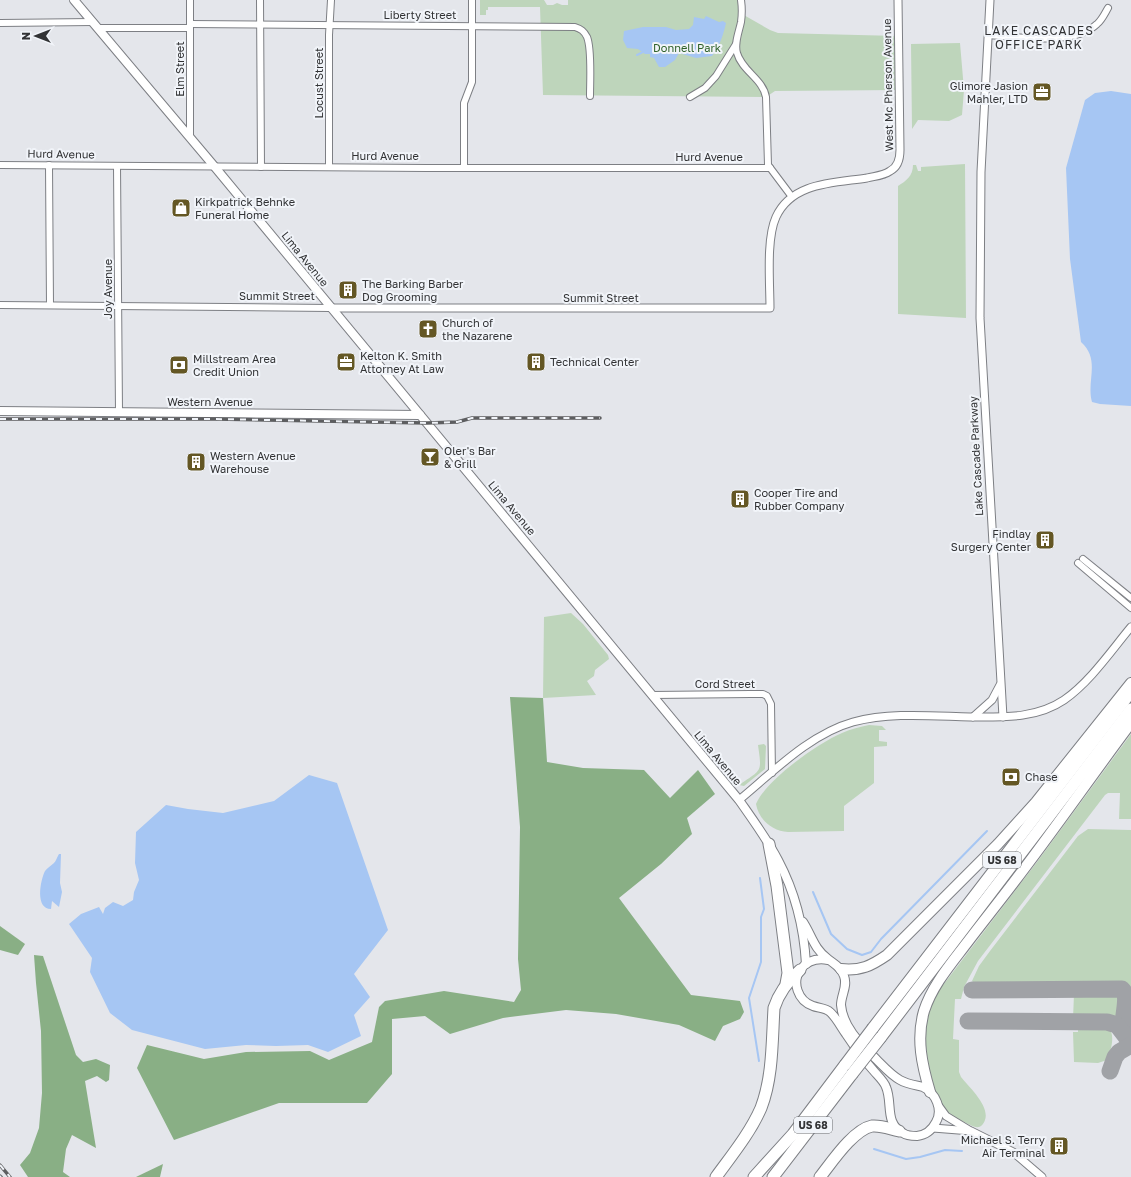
<svg xmlns="http://www.w3.org/2000/svg" width="1131" height="1177" font-family="'Golos Text',sans-serif">
  <rect width="100%" height="100%" fill="#e4e6eb"/>
  <g fill="#bed5bb">
    <path d="M480 0H544L547 5H553L557 3 562 5H568V0H741L742 14 770 30 778 33 898 36 899 90 775 91 766 97 543 95 540 7H488V10H486V15H480Z"/>
    <path d="M960 43 964 90 962 115 949 121 918 120 912 129 911 44Z"/>
    <path d="M965 164 966 318 898 314V186C906 181 913 176 913 165H916L918 171H921V167Z"/>
    <path d="M571 613 583 624 608 655 609 659 595 670 594 676 587 681 596 695 543 698 544 617Z"/>
    <path d="M869 725 882 726 886 730H879V741L887 742V746L874 747V783L844 806V831L788 832C772 831 759 820 756 804 766 780 818 743 842 733 851 729 860 727 869 725Z"/>
    <path d="M1131 734V819H1119L1120 793H1108L1105 795 978 961 964 987 961 999H955L953 1039 959 1040V1072L961 1077C969 1087 990 1106 985 1120 984 1123 982 1126 979 1127 974 1128 967 1123 962 1121 957 1118 950 1116 946 1111 931 1091 922 1044 927 1019 929 1010 933 1002 937 993L1037 862Z"/>
    <path d="M764 744 766 746 765 769 744 786 739 785C762 769 762 773 758 745Z"/>
    <path d="M1088 829 1131 830V987L1121 985 976 984 972 981 979 966 990 951 1078 836Z"/>
    <path d="M1074 994H1119L1122 995C1123 1002 1120 1014 1113 1019H1073Z"/>
    <path d="M1078 1027 1108 1028C1116 1034 1111 1051 1107 1060L1098 1063 1074 1062 1073 1032H1078Z"/>
  </g>
  <g fill="#89af85">
    <path d="M510 697 543 698 547 762 583 768 644 770 670 798 698 770 715 794 687 818 692 834 661 864 619 898 691 995 740 1001 744 1012 740 1019 723 1026 715 1041 679 1025 616 1014 566 1010 503 1018 450 1034 425 1016 392 1019V1074L367 1103H279L174 1140 137 1068 147 1045 204 1059 246 1052 310 1051 329 1060 372 1042 379 1007 385 1001 444 991 514 1002 521 990 518 959 520 827Z"/>
    <path d="M0 926 25 944 18 955 0 950Z"/>
    <path d="M34 955 43 956 76 1055 83 1062 96 1059 110 1065 109 1080 106 1082 97 1076 85 1081 96 1148 72 1135 66 1149 63 1172 70 1177H28L20 1165 30 1153 39 1128 42 1093 41 1031 36 983Z"/>
    <path d="M163 1164 160 1177H136L138 1176Z"/>
  </g>
  <g fill="#a6c6f3">
    <path d="M706 16 719 22 723 21 726 23C723 36 720 45 712 56L696 58 679 53 675 60 665 67H659L654 58 650 57V54H645L638 49 627 48 623 40 624 31 643 27H666L676 30 689 29 693 25 694 17 704 19Z"/>
    <path d="M1111 91 1131 94V406L1100 404 1092 402C1086 381 1101 360 1081 342L1070 259 1066 168 1085 100 1095 93Z"/>
    <path d="M309 775 337 783 388 930 354 974 370 997 354 1015 361 1036 328 1052 308 1045 276 1046 246 1045 205 1049 132 1030 110 1013 90 972 92 958 69 924 81 914 99 907 103 914 105 908 113 902 123 906 133 900 134 892 139 880 135 863 136 832 166 805 188 809 223 813 274 801Z"/>
    <path d="M59 854H61L60 883 62 892 59 907 52 901 51 909C35 909 40 881 45 871 47 868 51 866 54 863 56 861 57 857 59 854Z"/>
  </g>
  <g fill="none" stroke-linecap="round" stroke-linejoin="round">
    <g stroke="#a6c6f3" stroke-width="2">
      <path d="M637 55 643 52"/>
      <path d="M813 892 831 934 847 949 862 955 871 952 881 939 987 831"/>
      <path d="M759 1061 749 998 761 962V917L764 909 760 878"/>
      <path d="M874 1149 906 1159 920 1157 945 1150 962 1151"/>
    </g>
    <g stroke="#a0a2a6" stroke-width="17">
      <path d="M972 990 1122 989C1131 997 1120 1019 1124 1033"/>
      <path d="M968 1021 1107 1022 1117 1025 1127 1038"/>
      <path d="M1110 1071 1115 1057 1119 1052 1131 1045"/>
    </g>
    <g stroke="#7d7f84" stroke-width="8">
      <g id="minor">
        <path d="M190 0V137"/>
        <path d="M260 0 261 167"/>
        <path d="M741 0C742 7 742 15 741 22 739 32 734 43 737 53 742 71 763 79 766 97L768 165 792 197"/>
        <path d="M0 23 93 22"/>
        <path d="M190 24 575 27C581 29 584 31 587 37 592 49 590 81 590 96"/>
        <path d="M98 28H190"/>
        <path d="M988 35C1019 37 1074 46 1097 24 1102 20 1105 13 1108 8"/>
        <path d="M690 97 705 88 716 76 736 44"/>
        <path d="M0 165C142 166 284 167 426 168 540 168 655 167 770 168"/>
        <path d="M49 165 50 305"/>
        <path d="M117 166 119 412"/>
        <path d="M329 167V35L331 0"/>
        <path d="M464 167V103L472 82V0"/>
        <path d="M0 305 331 308"/>
        <path d="M1083 559 1131 598"/>
        <path d="M1078 563 1131 608"/>
        <path d="M652 695 751 694H763L767 696 771 704 772 773"/>
      </g>
    </g>
    <g stroke="#7d7f84" stroke-width="9">
      <g id="tertiary">
        <path d="M990 0 981 172 980 318 1003 717"/>
        <path d="M331 308H770C770 283 766 239 776 217 792 182 834 183 867 178 875 176 883 176 890 171 898 167 900 159 900 150L898 0"/>
        <path d="M973 717 992 700 1000 685"/>
        <path d="M739 800C773 772 810 734 853 722 891 712 931 716 970 717 1002 717 1036 719 1064 700 1090 682 1111 651 1131 627"/>
        <path d="M938 1105 946 1116 969 1130"/>
        <path d="M933 1128 971 1131 1013 1152 1042 1177"/>
      </g>
    </g>
    <g stroke="#7d7f84" stroke-width="10">
      <g id="secondary">
        <path d="M74 0 214 166 739 800C753 820 767 839 778 860 795 892 804 928 806 964"/>
        <path d="M0 411 420 415"/>
        <path d="M803 922C812 936 814 949 828 959 834 964 841 967 844 976 848 986 841 995 841 1005 843 1028 862 1045 877 1060 884 1067 891 1075 900 1080 907 1084 915 1085 923 1087 936 1093 943 1110 936 1122 932 1130 926 1135 917 1136 912 1136 907 1136 903 1133 884 1123 893 1103 886 1087 884 1081 877 1075 873 1070 863 1059 854 1046 846 1034 841 1027 836 1017 830 1012 826 1008 818 1008 813 1006 798 1001 791 982 801 969 808 960 817 958 828 960"/>
      </g>
    </g>
    <g stroke="#7d7f84" stroke-width="12">
      <g id="trunk">
        <path d="M841 969C861 971 871 966 887 955L998 844 1036 802 1131 683"/>
        <path d="M930 1092C922 1065 916 1039 924 1011 932 986 950 965 966 944 982 923 998 903 1014 882 1054 830 1092 775 1131 723"/>
      </g>
    </g>
    <g stroke="#7d7f84" stroke-width="13">
      <g id="motorway">
        <path d="M769 844 777 886 788 973 786 984"/>
        <path d="M873 1028 1131 692"/>
        <path d="M881 1037 1131 709"/>
        <path d="M716 1177C732 1155 750 1133 761 1108 773 1077 772 1040 774 1008 779 992 788 981 800 970"/>
        <path d="M754 1177 793 1134 845 1065"/>
        <path d="M773 1177 852 1074"/>
        <path d="M820 1177C832 1162 853 1130 872 1126 881 1125 890 1129 899 1131"/>
      </g>
    </g>
    <use href="#minor" stroke="#fff" stroke-width="6"/>
    <use href="#tertiary" stroke="#fff" stroke-width="7"/>
    <use href="#secondary" stroke="#fff" stroke-width="8"/>
    <use href="#trunk" stroke="#fff" stroke-width="10"/>
    <use href="#motorway" stroke="#fff" stroke-width="11"/>
    <g stroke="#5d5e60" stroke-width="3.5">
      <g id="rail">
        <path d="M0 419H215L427 423 457 422 472 418H600"/>
        <path d="M0 1165 10 1177"/>
        <path d="M0 1176 1 1177"/>
      </g>
    </g>
    <use href="#rail" stroke="#f1f4f9" stroke-width="2" stroke-dasharray="6" stroke-linecap="butt"/>
    <g stroke="#7d7f84" stroke-width="13" stroke-linecap="butt">
      <g id="motorway-bridge">
        <path d="M845 1065 873 1028"/>
        <path d="M852 1074 881 1037"/>
      </g>
    </g>
    <use href="#motorway-bridge" stroke="#fff" stroke-width="11"/>
  </g>
  <defs>
    <g id="office-square" transform="scale(1)"><rect x="-9" y="-9" width="18" height="18" rx="4" fill="#645724" stroke="#f1f4f9"/><path d="M-6-3h4V-5.5h4V-3h4V5H-6ZM-1-4.5V-3h2v-1.5ZM-6 0V1H6V0Z" fill="#fff"/></g>
    <g id="shop-square" transform="scale(1)"><rect x="-9" y="-9" width="18" height="18" rx="4" fill="#645724" stroke="#f1f4f9"/><path d="M-5-2.5h2.3a2.7 3.5 0 0 1 5.4 0H5L5.5 6h-11ZM-1.5-2.5h3a1.5 2.3 0 0 0-3 0Z" fill="#fff"/></g>
    <g id="building-square" transform="scale(1)"><rect x="-9" y="-9" width="18" height="18" rx="4" fill="#645724" stroke="#f1f4f9"/><path d="M-4-6H4V6H1V3H-1V6H-4ZM-2.5-4.3h1.7v1.8h-1.7ZM.8-4.3h1.7v1.8H.8ZM-2.5-1h1.7V.8h-1.7ZM.8-1h1.7V.8H.8Z" fill="#fff"/></g>
    <g id="church-square" transform="scale(1)"><rect x="-9" y="-9" width="18" height="18" rx="4" fill="#645724" stroke="#f1f4f9"/><path d="M-1.2-6h2.4v3.5h3.3v2.4h-3.3V6h-2.4V-.1h-3.3v-2.4h3.3Z" fill="#fff"/></g>
    <g id="bank-square" transform="scale(1)"><rect x="-9" y="-9" width="18" height="18" rx="4" fill="#645724" stroke="#f1f4f9"/><path d="M-6-4H6V4H-6ZM0-2.3a2.3 2.3 0 1 0 0 4.6a2.3 2.3 0 1 0 0-4.6Z" fill="#fff"/></g>
    <g id="bar-square" transform="scale(1)"><rect x="-9" y="-9" width="18" height="18" rx="4" fill="#645724" stroke="#f1f4f9"/><path d="M-6-5H6L.8 .8V4.5H3.5V6h-7V4.5H-.8V.8Z" fill="#fff"/></g>
  </defs>
  <g fill-rule="evenodd">
    <use href="#office-square" x="1042" y="92"/>
    <use href="#shop-square" x="181" y="208"/>
    <use href="#building-square" x="348" y="290"/>
    <use href="#church-square" x="428" y="329"/>
    <use href="#office-square" x="346" y="362"/>
    <use href="#building-square" x="536" y="362"/>
    <use href="#bank-square" x="179" y="365"/>
    <use href="#bar-square" x="430" y="457"/>
    <use href="#building-square" x="196" y="462"/>
    <use href="#building-square" x="740" y="499"/>
    <use href="#building-square" x="1045" y="540"/>
    <use href="#bank-square" x="1011" y="777"/>
    <use href="#building-square" x="1059" y="1146"/>
  </g>
  <g text-anchor="middle" stroke-width="4" stroke-linejoin="round" paint-order="stroke">
    <g fill="#f1f4f9" stroke="#6b6d70" stroke-width="1">
      <rect x="983" y="852" width="38" height="16" rx="3"/>
      <rect x="794" y="1117" width="38" height="16" rx="3"/>
    </g>
    <g font-size="10" font-weight="bold" fill="#323335">
      <text x="1002" y="864">US 68</text>
      <text x="813" y="1129">US 68</text>
    </g>
    <g font-size="11" fill="#323335" stroke="#f1f4f9">
      <text x="420" y="19">Liberty Street</text>
      <text transform="translate(180 69) rotate(-90)" y="4">Elm Street</text>
      <text transform="translate(319 83) rotate(-90)" y="4">Locust Street</text>
      <text transform="translate(888 85) rotate(-91)" y="4">West Mc Pherson Avenue</text>
      <text transform="translate(61 154) rotate(1)" y="4">Hurd Avenue</text>
      <text x="385" y="160">Hurd Avenue</text>
      <text x="709" y="161">Hurd Avenue</text>
      <text transform="translate(305 259) rotate(51)" y="4">Lima Avenue</text>
      <text transform="translate(108 289) rotate(-90)" y="4">Joy Avenue</text>
      <text x="277" y="300">Summit Street</text>
      <text x="601" y="302">Summit Street</text>
      <text x="210" y="406">Western Avenue</text>
      <text transform="translate(976 456) rotate(-93)" y="4">Lake Cascade Parkway</text>
      <text transform="translate(512 508) rotate(50)" y="4">Lima Avenue</text>
      <text x="725" y="688">Cord Street</text>
      <text transform="translate(718 758) rotate(50)" y="4">Lima Avenue</text>
    </g>
    <g font-size="11" fill="#2f622a" stroke="#f1f4f9">
      <text x="687" y="52">Donnell Park</text>
    </g>
    <g font-size="11" fill="#323335" stroke="#f1f4f9" text-anchor="start">
      <text x="1028" y="90" text-anchor="end">Glimore Jasion<tspan x="1028" dy="13">Mahler, LTD</tspan></text>
      <text x="195" y="206">Kirkpatrick Behnke<tspan x="195" dy="13">Funeral Home</tspan></text>
      <text x="362" y="288">The Barking Barber<tspan x="362" dy="13">Dog Grooming</tspan></text>
      <text x="442" y="327">Church of<tspan x="442" dy="13">the Nazarene</tspan></text>
      <text x="360" y="360">Kelton K. Smith<tspan x="360" dy="13">Attorney At Law</tspan></text>
      <text x="193" y="363">Millstream Area<tspan x="193" dy="13">Credit Union</tspan></text>
      <text x="550" y="366">Technical Center</text>
      <text x="444" y="455">Oler's Bar<tspan x="444" dy="13">&amp; Grill</tspan></text>
      <text x="210" y="460">Western Avenue<tspan x="210" dy="13">Warehouse</tspan></text>
      <text x="754" y="497">Cooper Tire and<tspan x="754" dy="13">Rubber Company</tspan></text>
      <text x="1031" y="538" text-anchor="end">Findlay<tspan x="1031" dy="13">Surgery Center</tspan></text>
      <text x="1025" y="781">Chase</text>
      <text x="1045" y="1144" text-anchor="end">Michael S. Terry<tspan x="1045" dy="13">Air Terminal</tspan></text>
    </g>
    <g font-size="12" letter-spacing="1" fill="#323335" stroke="#f1f4f9">
      <text x="1039" y="35">LAKE CASCADES<tspan x="1039" dy="14">OFFICE PARK</tspan></text>
    </g>
  </g>
  <g transform="translate(36 36) rotate(270)" stroke="#f1f4f9" stroke-width="3" paint-order="stroke">
  <path d="M0-3L7 15L0 10L-7 15Z" fill="#323335"/>
  <text y="-6" font-size="11" font-weight="bold" text-anchor="middle" fill="#323335">N</text>
  </g>
</svg>
